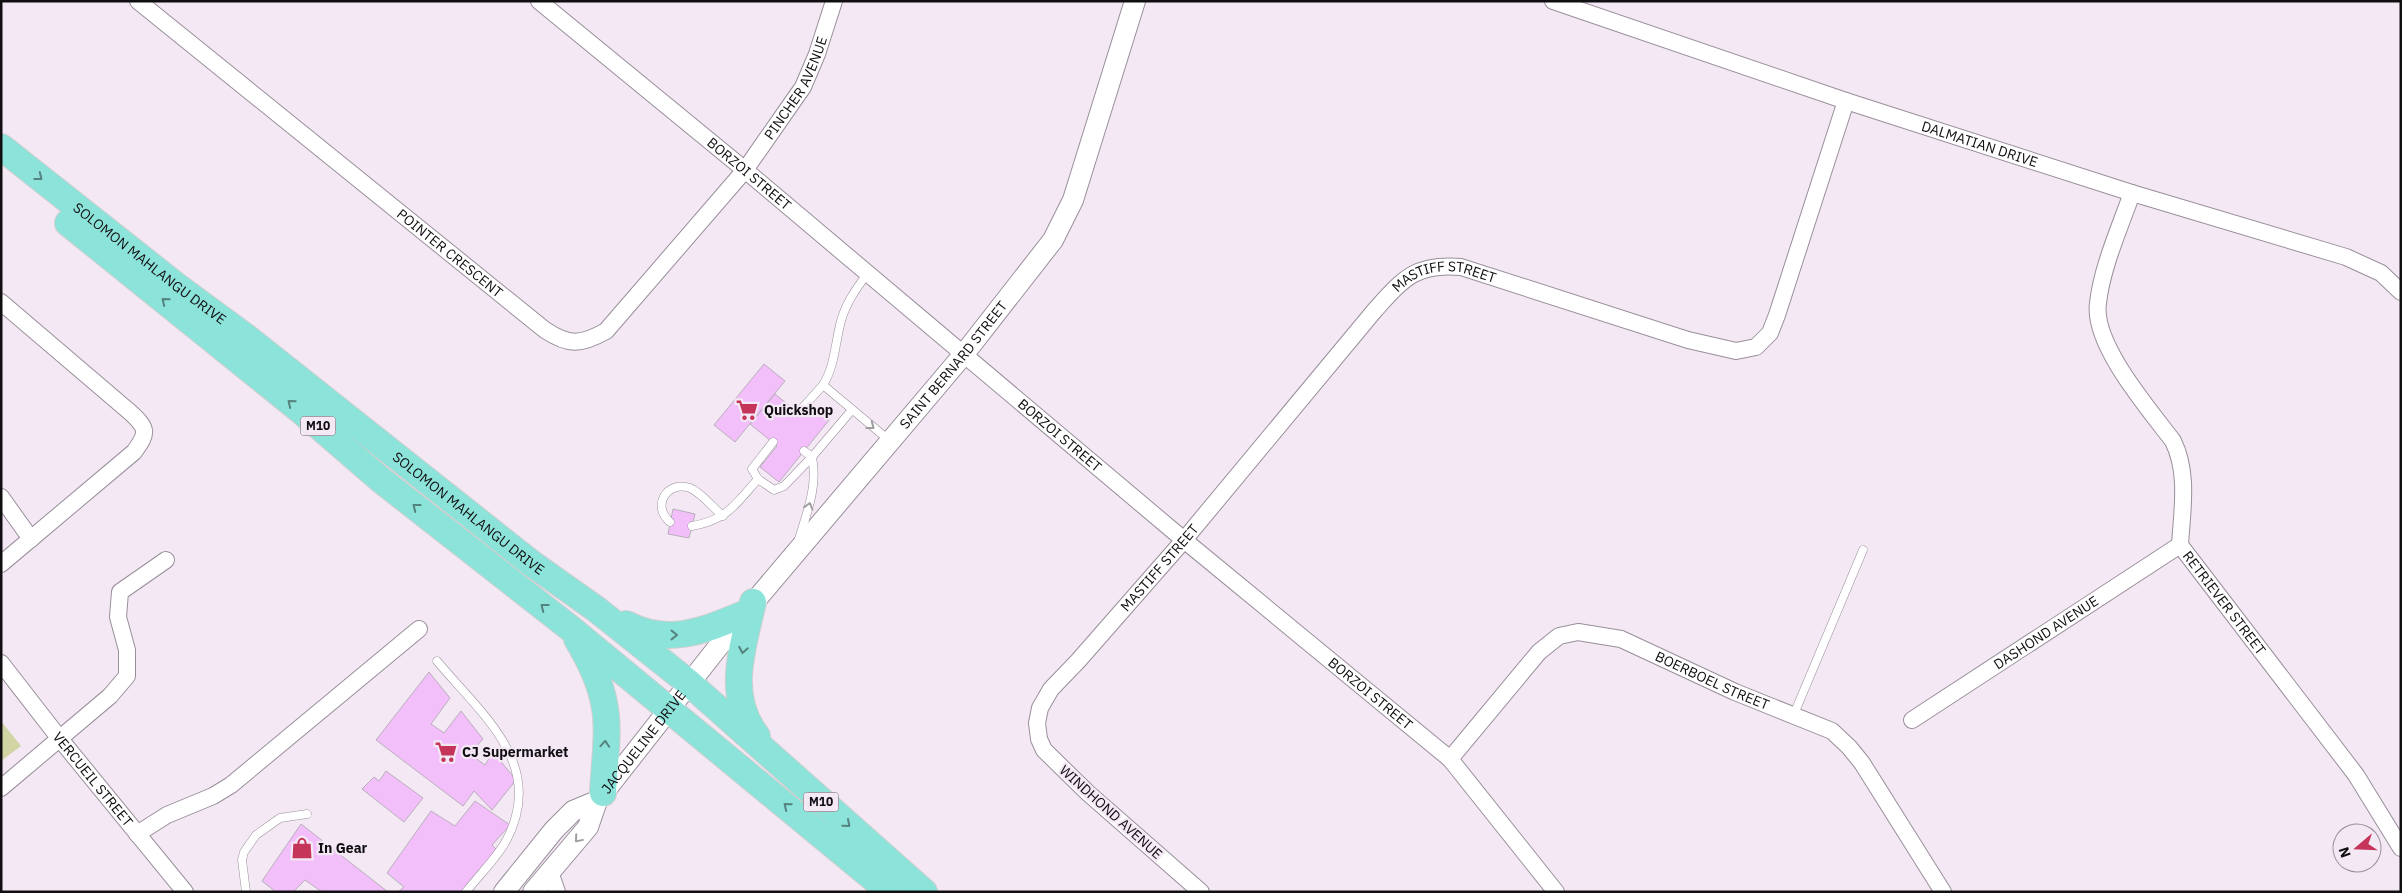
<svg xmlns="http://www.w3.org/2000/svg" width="2402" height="893" font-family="'IBM Plex Sans',sans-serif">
  <rect width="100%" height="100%" fill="#f3e8f4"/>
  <path fill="#d1d5a4" d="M1 721 21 746 1 761Z"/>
  <g fill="#f2bffa" stroke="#b9afbb">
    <path d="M764 364 785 381 735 442 714 425Z"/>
    <path d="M775 394 802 416 812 404 830 419 779 482 760 467 777 446 750 424Z"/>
    <path d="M673 509 695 514 689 538 668 534Z"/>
    <path d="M429 672 450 698 431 724 444 733 461 711 483 739 470 754 485 765 493 752 516 780 492 810 474 791 463 806 376 740Z"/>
    <path d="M386 771 423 798 404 822 362 789 374 777 379 781Z"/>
    <path d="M475 801 510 825 492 845 497 850 463 892H398L404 887 387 873 431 811 455 826Z"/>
    <path d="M301 824 388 892H322L305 880 293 892H276L262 881Z"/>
  </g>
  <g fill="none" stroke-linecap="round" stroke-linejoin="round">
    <g stroke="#998f9b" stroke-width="9">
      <g id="service">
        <path d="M867 274C856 289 846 303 841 321 835 343 835 366 823 385L890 441"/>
        <path d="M798 413 823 385"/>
        <path d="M773 442 752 469 758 479 774 490 784 486 812 457 804 451"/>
        <path d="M670 522C651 506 667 480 690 488 702 493 713 508 723 516"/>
        <path d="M692 526C727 520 735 505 758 479"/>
        <path d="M799 539C807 512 818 486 812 457L851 411"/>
        <path d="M437 661C482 715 547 765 506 841 496 859 479 875 466 892"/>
        <path d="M1794 714 1863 550"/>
        <path d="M246 892 242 860 244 852 256 835 280 818 307 814"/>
      </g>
    </g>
    <g stroke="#998f9b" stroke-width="18">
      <g id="minor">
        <path id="s1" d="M138 1 545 330C569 346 581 345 606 331L745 170 789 107 803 87 817 54 834 1"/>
        <path id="s2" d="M539 1 745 170 1184 540 1450 759 1556 892"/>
        <path id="s3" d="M1553 1 1846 101 2132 193 2346 257 2381 273 2401 292"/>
        <path id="s4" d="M2132 193C2120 227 2102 267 2098 303 2092 344 2149 409 2173 441 2189 473 2182 511 2180 545L2356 775 2401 848"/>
        <path d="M1 302 131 413C148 429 148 433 134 452L1 564"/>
        <path d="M1 497 31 539"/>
        <path id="s5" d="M1 663 60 739 185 892"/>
        <path id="s6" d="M1912 720 2180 545"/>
        <path id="s7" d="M1450 759 1539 652 1559 636 1578 632 1621 639 1735 692 1832 731 1849 747 1862 763 1943 892"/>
        <path d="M1 788 110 696 127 676V650L118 617 120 592 166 560"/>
        <path d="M137 834 167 815 213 796 231 785 419 629"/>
        <path d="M550 872 557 892"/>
        <path id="s8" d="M1201 892 1088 793 1044 750 1039 739 1037 723 1040 708 1051 689 1078 661 1184 540 1375 310C1404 278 1416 263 1461 267L1688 340 1736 351 1756 347 1770 333 1777 315 1846 101"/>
      </g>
    </g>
    <g stroke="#998f9b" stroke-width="22">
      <g id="tertiary">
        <path d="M504 892 554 830 573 811 597 801"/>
        <path id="s9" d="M533 892 588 827 597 801 744 614 964 354 1053 240 1073 200 1135 1"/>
      </g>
    </g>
    <g stroke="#cfcfd0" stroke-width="28">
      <g id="primary">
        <path id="s10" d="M1 147 178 287 246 337 531 563 596 609 689 683 924 892"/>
        <path d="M68 223 300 410 381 480 570 628 890 892"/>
        <path d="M753 602C743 647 725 696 757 736"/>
        <path d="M626 624C668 646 703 631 744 614"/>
        <path d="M577 639C589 659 600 681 604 703 610 730 604 765 603 793"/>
      </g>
    </g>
    <use href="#service" stroke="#fff" stroke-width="8"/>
    <use href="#minor" stroke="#fff" stroke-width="16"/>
    <use href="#tertiary" stroke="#fff" stroke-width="20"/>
    <use href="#primary" stroke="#8ce3d9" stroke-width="26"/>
  </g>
  <defs><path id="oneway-chevron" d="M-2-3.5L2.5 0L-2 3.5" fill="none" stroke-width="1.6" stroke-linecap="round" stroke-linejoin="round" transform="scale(1.25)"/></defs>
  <g stroke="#55837f">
    <use href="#oneway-chevron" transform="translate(39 177) rotate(38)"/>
    <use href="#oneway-chevron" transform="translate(165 301) rotate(-141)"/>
    <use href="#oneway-chevron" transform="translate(291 403) rotate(-141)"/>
    <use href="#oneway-chevron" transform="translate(416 507) rotate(-142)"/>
    <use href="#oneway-chevron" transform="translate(544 607) rotate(-142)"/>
    <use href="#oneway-chevron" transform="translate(674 635)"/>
    <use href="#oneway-chevron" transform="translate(743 650) rotate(100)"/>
    <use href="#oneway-chevron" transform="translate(605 744) rotate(-86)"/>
    <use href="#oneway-chevron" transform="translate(787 806) rotate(-141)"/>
    <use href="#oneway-chevron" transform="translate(847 824) rotate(41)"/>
  </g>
  <g stroke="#a09fa0">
    <use href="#oneway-chevron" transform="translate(871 426) rotate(38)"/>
    <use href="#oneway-chevron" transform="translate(809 506) rotate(-73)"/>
    <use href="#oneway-chevron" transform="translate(578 839) rotate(130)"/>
  </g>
  <defs>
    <g id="supermarket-bare" transform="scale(1.725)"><path d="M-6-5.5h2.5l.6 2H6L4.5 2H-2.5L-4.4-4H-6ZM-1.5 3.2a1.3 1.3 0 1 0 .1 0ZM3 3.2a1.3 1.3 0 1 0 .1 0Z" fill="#c5355a" stroke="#f3e8f4" stroke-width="2.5" paint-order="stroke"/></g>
    <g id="shop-bare" transform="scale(1.725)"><path d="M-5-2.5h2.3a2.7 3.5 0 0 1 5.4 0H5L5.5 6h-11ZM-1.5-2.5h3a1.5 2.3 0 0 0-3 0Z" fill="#c5355a" stroke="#f3e8f4" stroke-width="2.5" paint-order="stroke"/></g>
  </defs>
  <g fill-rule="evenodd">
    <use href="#supermarket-bare" x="747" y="410"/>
    <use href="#supermarket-bare" x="446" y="752"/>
    <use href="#shop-bare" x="302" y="848"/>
  </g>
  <g text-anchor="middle" stroke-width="4.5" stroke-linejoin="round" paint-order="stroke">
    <g fill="#f3e8f4" stroke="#554f56" stroke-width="1">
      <rect x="300.5" y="416.5" width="35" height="19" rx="4"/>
      <rect x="803.5" y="792.5" width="35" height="19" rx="4"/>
    </g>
    <g font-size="12" font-weight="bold" fill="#110e12">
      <text x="318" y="430">M10</text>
      <text x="821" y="806">M10</text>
    </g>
    <g font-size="14" fill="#110e12" stroke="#f3e8f4">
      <text dy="5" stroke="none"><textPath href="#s1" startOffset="899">PINCHER AVENUE</textPath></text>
      <text dy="5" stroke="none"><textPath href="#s3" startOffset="450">DALMATIAN DRIVE</textPath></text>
      <text dy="5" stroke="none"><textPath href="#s2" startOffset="272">BORZOI STREET</textPath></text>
      <text dy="5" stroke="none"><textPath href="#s1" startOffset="401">POINTER CRESCENT</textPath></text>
      <text dy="5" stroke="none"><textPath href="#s10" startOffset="189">SOLOMON MAHLANGU DRIVE</textPath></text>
      <text dy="5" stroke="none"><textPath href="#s8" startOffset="859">MASTIFF STREET</textPath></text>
      <text dy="5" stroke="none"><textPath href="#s9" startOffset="676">SAINT BERNARD STREET</textPath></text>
      <text dy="5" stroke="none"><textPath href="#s2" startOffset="678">BORZOI STREET</textPath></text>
      <text dy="5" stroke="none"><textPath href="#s10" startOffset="594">SOLOMON MAHLANGU DRIVE</textPath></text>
      <text dy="5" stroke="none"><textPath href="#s8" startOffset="440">MASTIFF STREET</textPath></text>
      <text dy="5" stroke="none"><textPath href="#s4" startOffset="454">RETRIEVER STREET</textPath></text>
      <text dy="5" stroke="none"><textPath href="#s6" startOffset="160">DASHOND AVENUE</textPath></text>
      <text dy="5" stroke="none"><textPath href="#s7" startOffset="328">BOERBOEL STREET</textPath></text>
      <text dy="5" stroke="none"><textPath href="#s2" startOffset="1082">BORZOI STREET</textPath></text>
      <text dy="5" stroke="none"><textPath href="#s9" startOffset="188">JACQUELINE DRIVE</textPath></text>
      <text dy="5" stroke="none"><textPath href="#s5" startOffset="148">VERCUEIL STREET</textPath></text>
      <text transform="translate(1111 812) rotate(42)" y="5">WINDHOND AVENUE</text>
    </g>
    <g font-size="14" font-weight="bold" fill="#110e12" stroke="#f3e8f4" text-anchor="start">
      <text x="764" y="415">Quickshop</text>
      <text x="462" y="757">CJ Supermarket</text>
      <text x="318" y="853">In Gear</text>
    </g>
  </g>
  <rect width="2402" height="893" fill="none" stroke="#110e12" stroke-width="5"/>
  <g transform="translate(2357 848) rotate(251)"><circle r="24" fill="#f3e8f4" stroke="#99919a"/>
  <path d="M0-4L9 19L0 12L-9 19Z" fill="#c5355a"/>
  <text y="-8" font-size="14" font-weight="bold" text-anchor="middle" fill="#110e12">N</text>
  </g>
</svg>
